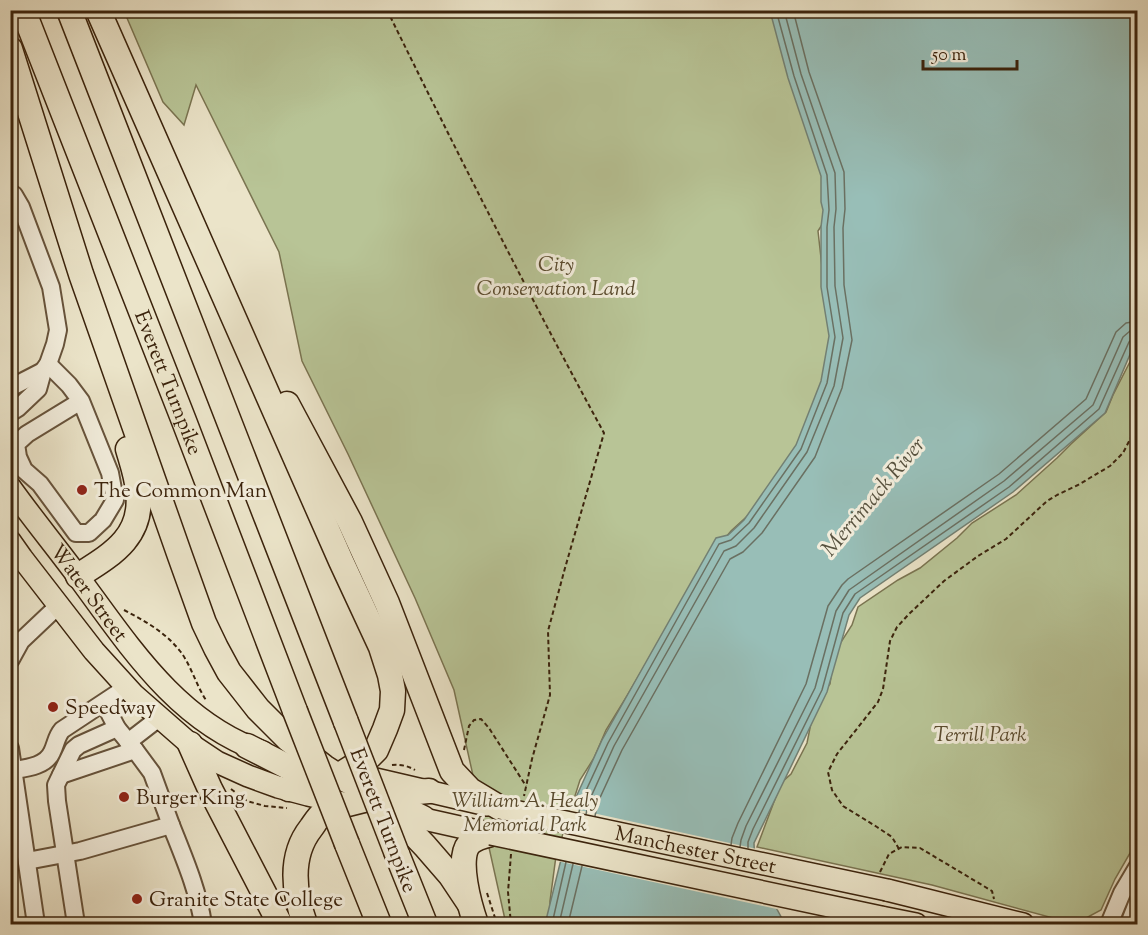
<svg xmlns="http://www.w3.org/2000/svg" width="1148" height="935" font-family="'Sorts Mill Goudy',serif">
  <rect width="100%" height="100%" fill="#ebe4c9"/>
  <filter id="stains"><feTurbulence type="fractalNoise" baseFrequency=".00333" numOctaves="4"/><feColorMatrix values="0 0 0 0 .2 0 0 0 0 .09 0 0 0 0 .02 0 0 0 .5 -.17"/></filter>
  <radialGradient id="worn" r=".72"><stop offset=".6" stop-color="#630" stop-opacity="0"/><stop offset="1" stop-color="#630" stop-opacity=".3"/></radialGradient>
  <g fill="#b8c496" stroke="#7a7451" stroke-width="1.5">
    <path d="M124 11H777L810 92 829 214 818 231 823 276 832 327 823 416 766 499 731 531 706 561 627 696 606 730 594 758 580 780 556 856 550 901V924H506L454 690 415 598 348 454 302 361 279 252 196 85 184 125 163 102Z"/>
    <path d="M1137 348V841L1115 879 1101 910 1075 924 932 885 757 847 781 783 791 774 807 743 811 723 822 694 830 684 834 653 852 625 858 607 898 580 920 568 957 538 972 523 1016 495 1057 458 1071 444 1106 412 1113 395Z"/>
  </g>
  <path fill="#98beb7" stroke="#738073" stroke-width="1.5" d="M770 11H1137V338L1105 413 1013 492 860 598 849 615 827 692 754 843 755 869 785 924H545L577 795 602 740 716 538 728 535 744 520 796 445 821 381 829 336 821 287V227L823 210 821 202V176L788 78Z"/>
  <path fill="#ebe4c9" d="M570 808 757 849 758 868 781 910 557 861Z"/>
  <g fill="none" stroke-linecap="round" stroke-linejoin="round">
    <g stroke="#6a7062" stroke-width="1.5">
      <path d="M579 812 583 797 608 743 719 544 731 540 749 523 801 449 827 383 835 337 827 287V227L829 210 827 175 794 76 776 10"/>
      <path d="M586 814 590 799 614 746 724 551 736 546 754 528 807 452 834 386 843 338 835 286 834 227 836 209 835 173 801 74 784 10"/>
      <path d="M595 816 598 802 622 750 730 559 743 552 762 533 815 457 842 388 852 340 844 285 843 228 845 209 844 172 809 72 793 10"/>
      <path d="M731 845 732 838 738 823 806 684 828 606 842 585 848 579 999 474 1086 399 1116 332 1126 323 1138 321"/>
      <path d="M740 847 741 840 746 826 815 688 836 611 849 590 1004 481 1093 405 1123 337 1130 331 1138 330"/>
      <path d="M748 848V842L753 829 822 690 843 613 855 594 1009 487 1099 409 1129 342 1133 338H1138"/>
      <path d="M552 924 566 862"/>
      <path d="M559 924 573 864"/>
      <path d="M568 924 582 866"/>
    </g>
    <g stroke="#67533b" stroke-width="20">
      <g id="minor">
        <path d="M10 193 14 195 21 207 51 287 58 330 55 344 48 364 43 371 38 389 18 408 10 413"/>
        <path d="M48 364 69 385 81 401 110 473 115 500 103 520 89 533H76L40 484 24 470 18 457 16 444 27 434 81 401"/>
        <path d="M10 388 43 371"/>
        <path d="M10 661 21 641 59 605"/>
        <path d="M104 703 117 728 135 750"/>
        <path d="M128 742 159 718"/>
        <path d="M10 748 36 924"/>
        <path d="M14 770C27 768 46 766 52 752 56 744 56 737 62 730L127 687"/>
        <path d="M171 825C184 858 198 890 203 924"/>
        <path d="M27 861 80 851 171 825 152 773 135 750 61 775"/>
        <path d="M76 924 57 801 56 785 73 750 79 745 117 728"/>
        <path d="M1109 924 1122 893 1138 866"/>
        <path d="M1129 924 1138 901"/>
      </g>
    </g>
    <g stroke="#3b230c" stroke-width="24">
      <g id="major">
        <path id="s1" d="M10 487C32 518 57 548 79 578 130 647 178 723 263 752"/>
        <path d="M10 541 22 558 94 651 134 695 190 744 217 762 248 776 278 787 308 795 343 803"/>
        <path d="M354 774 487 805"/>
        <path d="M406 815 491 834"/>
        <path d="M887 890 1023 924"/>
        <path d="M881 917 916 924"/>
      </g>
    </g>
    <g stroke="#3b230c" stroke-width="27">
      <g id="highway">
        <path id="s2" d="M23 10 184 421 295 711"/>
        <path d="M69 10 346 722"/>
        <path d="M98 10 341 561 381 647 390 675 393 691 392 710 385 729 376 750 370 756 338 776 289 789"/>
        <path d="M10 49 81 274 180 556 204 623 216 648 229 672 258 709 288 739 324 767 338 776 423 818"/>
        <path d="M287 404 350 522 387 603 452 771 470 790 500 808"/>
        <path d="M78 576C111 555 144 537 138 491 137 477 132 463 128 449"/>
        <path d="M190 744 210 789 280 924"/>
        <path d="M247 746 298 772 326 782"/>
        <path d="M384 811 405 825 425 846 451 876 469 903"/>
        <path d="M347 844 379 924"/>
        <path d="M397 854 425 924"/>
        <path d="M305 924C294 893 289 856 311 828 314 824 318 817 322 814 328 810 337 807 344 805 372 797 400 793 429 791"/>
        <path d="M476 924C470 907 456 859 469 844 474 838 483 836 491 834"/>
      </g>
    </g>
    <g stroke="#3b230c" stroke-width="2" stroke-dasharray="4.5 3" stroke-linecap="butt">
      <path d="M387 10C457 152 528 294 604 433L565 568 548 631 550 695 532 759 524 796"/>
      <path d="M124 610C145 621 165 632 180 651 191 665 196 685 206 700"/>
      <path d="M464 750 469 726 474 720 481 719 489 728 526 786"/>
      <path d="M392 765C400 764 408 766 415 770"/>
      <path d="M231 789 247 801 265 806 287 808"/>
      <path d="M899 849 892 837 877 827 843 806 832 790 828 772 837 754 878 702 883 689 890 641 897 627 909 614 944 581 978 556 1006 539 1047 501 1057 495 1078 485 1110 466 1123 453 1138 424"/>
      <path d="M511 854 508 892 511 924"/>
      <path d="M880 872 889 854 902 847 920 848 992 891 994 899"/>
      <path d="M487 893 497 924"/>
    </g>
    <use href="#minor" stroke="#f2eddc" stroke-width="16"/>
    <use href="#major" stroke="#ebe4c9" stroke-width="21"/>
    <use href="#highway" stroke="#ebe4c9" stroke-width="24"/>
    <g stroke="#3b230c" stroke-width="24" stroke-linecap="butt">
      <g id="major-bridge">
        <path id="s3" d="M500 808 887 890"/>
        <path d="M491 834 881 917"/>
      </g>
    </g>
    <g stroke="#3b230c" stroke-width="27" stroke-linecap="butt">
      <g id="highway-bridge">
        <path d="M295 711 347 844"/>
        <path d="M346 722 397 854"/>
      </g>
    </g>
    <use href="#major-bridge" stroke="#ebe4c9" stroke-width="21"/>
    <use href="#highway-bridge" stroke="#ebe4c9" stroke-width="24"/>
  </g>
  <g fill="#8f2418" stroke="#f2eddc" stroke-width="2">
    <circle cx="82" cy="490" r="6"/>
    <circle cx="53" cy="707" r="6"/>
    <circle cx="124" cy="797" r="6"/>
    <circle cx="137" cy="899" r="6"/>
  </g>
  <g text-anchor="middle" stroke-width="6" stroke-linejoin="round" paint-order="stroke">
    <g font-size="21" font-style="italic" fill="#5a4b2e" stroke="#f2eddc">
      <text x="556" y="271">City<tspan x="556" dy="24">Conservation Land</tspan></text>
      <text x="980" y="741">Terrill Park</text>
      <text x="525" y="807">William A. Healy<tspan x="525" dy="24">Memorial Park</tspan></text>
    </g>
    <g font-size="21" fill="#3b230c" stroke="#f2eddc">
      <text dy="7" stroke="none"><textPath href="#s2" startOffset="400">Everett Turnpike</textPath></text>
      <text dy="7" stroke="none"><textPath href="#s1" startOffset="132">Water Street</textPath></text>
      <text transform="translate(384 820) rotate(69)" y="7">Everett Turnpike</text>
      <text dy="7" stroke="none"><textPath href="#s3" startOffset="200">Manchester Street</textPath></text>
    </g>
    <g font-size="21" fill="#3b230c" stroke="#f2eddc" text-anchor="start">
      <text x="94" y="497">The Common Man</text>
      <text x="65" y="714">Speedway</text>
      <text x="136" y="804">Burger King</text>
      <text x="149" y="906">Granite State College</text>
    </g>
    <g font-size="22" font-style="italic" fill="#57523f" stroke="#f2eddc">
      <text transform="translate(872 496) rotate(-50)" y="8">Merrimack River</text>
    </g>
  </g>
  <rect width="1148" height="935" fill="none" stroke="#ebe4c9" stroke-width="36"/>
  <rect x="12" y="12" width="1124" height="911" fill="none" stroke="#3b230c" stroke-width="3"/>
  <rect x="18" y="18" width="1112" height="899" fill="none" stroke="#3b230c" stroke-width="1.5"/>
  <path d="M923 60v9h94v-9" fill="none" stroke="#3b230c" stroke-width="3"/>
  <text x="932" y="60" font-size="18" fill="#3b230c" stroke="#f2eddc" stroke-width="4.5" paint-order="stroke">50 m</text>
  <rect width="100%" height="100%" filter="url(#stains)"/>
  <rect width="100%" height="100%" fill="url(#worn)"/>
</svg>
